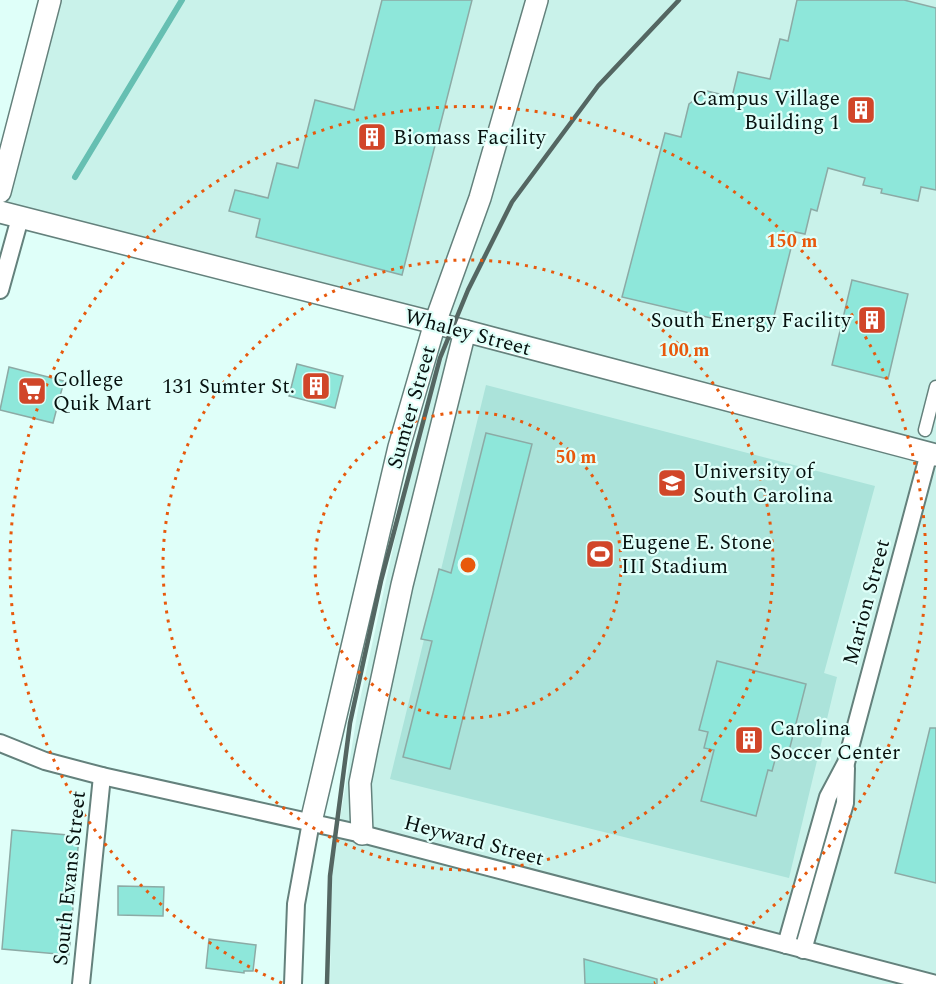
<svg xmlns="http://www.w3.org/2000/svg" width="936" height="984" font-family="Spectral,serif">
  <rect width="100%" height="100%" fill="#dffff9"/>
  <path fill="#c9f2ea" d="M48 0H936V984H330L332 868 358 709 421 420 445 324 0 204Z"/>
  <path fill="#abe3da" d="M486 385 875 486 824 673 837 677 789 878 390 779Z"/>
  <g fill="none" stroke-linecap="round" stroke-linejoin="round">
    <path stroke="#66bfb2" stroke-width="6" d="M75 177 182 0"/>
  </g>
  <g fill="#8ee7da" stroke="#8caaa5" stroke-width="1.5">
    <path d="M382 0H472L402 275 256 237 260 219 229 211 235 190 268 198 277 163 298 168 315 100 354 110Z"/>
    <path d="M797 0H904L936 8V190L921 187 918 201 881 193 882 189 863 185 865 178 828 168 817 211 811 209 805 234 795 232 770 332 622 297 665 133 681 137 689 104 707 91 732 97 738 72 770 79 780 39 788 41Z"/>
    <path d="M852 280 908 294 888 379 832 365Z"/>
    <path d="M297 364 343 376 335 408 289 396Z"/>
    <path d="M9 367 64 381 53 423 0 410Z"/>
    <path d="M486 433 532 444 450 769 403 757 432 641 421 639 433 593 439 569 451 573Z"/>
    <path d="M717 661 806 684 789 751 778 749 772 771 768 770 756 816 701 801 714 750 704 748 708 732 699 730Z"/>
    <path d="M930 728H936V883L895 873Z"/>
    <path d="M12 830 79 836 69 955 2 949Z"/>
    <path d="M118 886 164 887 163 916 118 915Z"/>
    <path d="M209 939 256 945 253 971H244V973L206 968Z"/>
    <path d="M584 959 657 979V984H585Z"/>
  </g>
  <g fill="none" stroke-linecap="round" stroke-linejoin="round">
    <g stroke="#64817c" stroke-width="15">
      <path id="pedestrian" d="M925 430 936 387"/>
    </g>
    <g stroke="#64817c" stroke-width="20">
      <g id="minor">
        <path d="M0 290 20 218"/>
        <path d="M0 743 45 761 102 776 362 834 936 984"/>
        <path d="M786 945 828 797 846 763 929 453"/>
        <path d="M803 950 845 803 846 768"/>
        <path d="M81 984 102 776"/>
        <path d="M293 984 296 904 311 822"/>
      </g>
    </g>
    <g stroke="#64817c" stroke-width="24">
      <g id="tertiary">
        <path d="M0 192 50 0"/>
        <path d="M0 212 435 323 936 455"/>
        <path d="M311 822 399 447 435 323 480 198 537 0"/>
        <path d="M362 834 360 783 367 748 402 585 465 331"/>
      </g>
    </g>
    <use href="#pedestrian" stroke="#fff" stroke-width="12"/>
    <use href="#minor" stroke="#fff" stroke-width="16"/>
    <use href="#tertiary" stroke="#fff" stroke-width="21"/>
    <path stroke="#546662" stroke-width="4.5" d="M327 984 330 876 350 723 381 581 440 358 468 290 512 202 598 86 679 0"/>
  </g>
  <g fill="none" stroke="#e8590c" stroke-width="3" stroke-dasharray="3 6">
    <circle cx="468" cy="565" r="153"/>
    <circle cx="468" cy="565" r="305"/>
    <path d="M282 983A458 458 0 1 1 654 983"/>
  </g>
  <defs>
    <g id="building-square" transform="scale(1.5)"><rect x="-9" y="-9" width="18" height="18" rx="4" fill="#d14629" stroke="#dffff9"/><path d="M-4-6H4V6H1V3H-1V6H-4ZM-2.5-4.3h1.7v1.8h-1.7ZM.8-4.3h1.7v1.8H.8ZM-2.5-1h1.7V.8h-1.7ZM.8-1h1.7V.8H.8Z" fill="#fff"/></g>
    <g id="supermarket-square" transform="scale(1.5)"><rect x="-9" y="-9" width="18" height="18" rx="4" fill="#d14629" stroke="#dffff9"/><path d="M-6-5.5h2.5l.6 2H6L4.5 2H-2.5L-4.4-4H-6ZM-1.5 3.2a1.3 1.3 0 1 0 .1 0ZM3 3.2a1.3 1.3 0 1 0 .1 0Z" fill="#fff"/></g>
    <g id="university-square" transform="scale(1.5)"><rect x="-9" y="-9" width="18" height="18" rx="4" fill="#d14629" stroke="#dffff9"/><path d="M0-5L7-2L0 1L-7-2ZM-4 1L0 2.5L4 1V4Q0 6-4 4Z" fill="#fff"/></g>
    <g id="stadium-square" transform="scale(1.5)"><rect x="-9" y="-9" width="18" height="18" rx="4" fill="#d14629" stroke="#dffff9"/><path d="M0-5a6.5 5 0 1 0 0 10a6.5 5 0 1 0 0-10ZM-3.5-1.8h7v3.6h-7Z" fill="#fff"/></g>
  </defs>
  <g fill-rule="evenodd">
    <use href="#building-square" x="861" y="110"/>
    <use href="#building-square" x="372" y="137"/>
    <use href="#building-square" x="872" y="320"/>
    <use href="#building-square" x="316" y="386"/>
    <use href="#supermarket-square" x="32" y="391"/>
    <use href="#university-square" x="672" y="483"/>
    <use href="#stadium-square" x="600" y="554"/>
    <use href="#building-square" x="749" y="740"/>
  </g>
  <g text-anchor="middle" stroke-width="4.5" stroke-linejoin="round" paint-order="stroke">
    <g font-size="21" fill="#06100e" stroke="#dffff9" text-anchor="start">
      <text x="840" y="105" text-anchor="end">Campus Village<tspan x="840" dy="24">Building 1</tspan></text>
      <text x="393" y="144">Biomass Facility</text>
      <text x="851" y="327" text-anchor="end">South Energy Facility</text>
      <text x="53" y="386">College<tspan x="53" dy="24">Quik Mart</tspan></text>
      <text x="295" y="393" text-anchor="end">131 Sumter St.</text>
      <text x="693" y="478">University of<tspan x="693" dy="24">South Carolina</tspan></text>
      <text x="621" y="549">Eugene E. Stone<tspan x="621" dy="24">III Stadium</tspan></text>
      <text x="770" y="735">Carolina<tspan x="770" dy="24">Soccer Center</tspan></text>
    </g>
    <g font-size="21" fill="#06100e" stroke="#dffff9">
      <text transform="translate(468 332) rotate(15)" y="7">Whaley Street</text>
      <text transform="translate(411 407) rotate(-74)" y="7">Sumter Street</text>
      <text transform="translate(866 602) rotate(-75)" y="7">Marion Street</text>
      <text transform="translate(474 840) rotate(15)" y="7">Heyward Street</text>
      <text transform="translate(69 878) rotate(-84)" y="7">South Evans Street</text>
    </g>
  </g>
  <circle cx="468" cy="565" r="9" fill="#e8590c" stroke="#dffff9" stroke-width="3"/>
  <g font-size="18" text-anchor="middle" font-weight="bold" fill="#e8590c" stroke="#dffff9" stroke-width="4.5" stroke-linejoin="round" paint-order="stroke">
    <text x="792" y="247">150 m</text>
    <text x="684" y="356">100 m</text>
    <text x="576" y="463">50 m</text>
  </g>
</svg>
